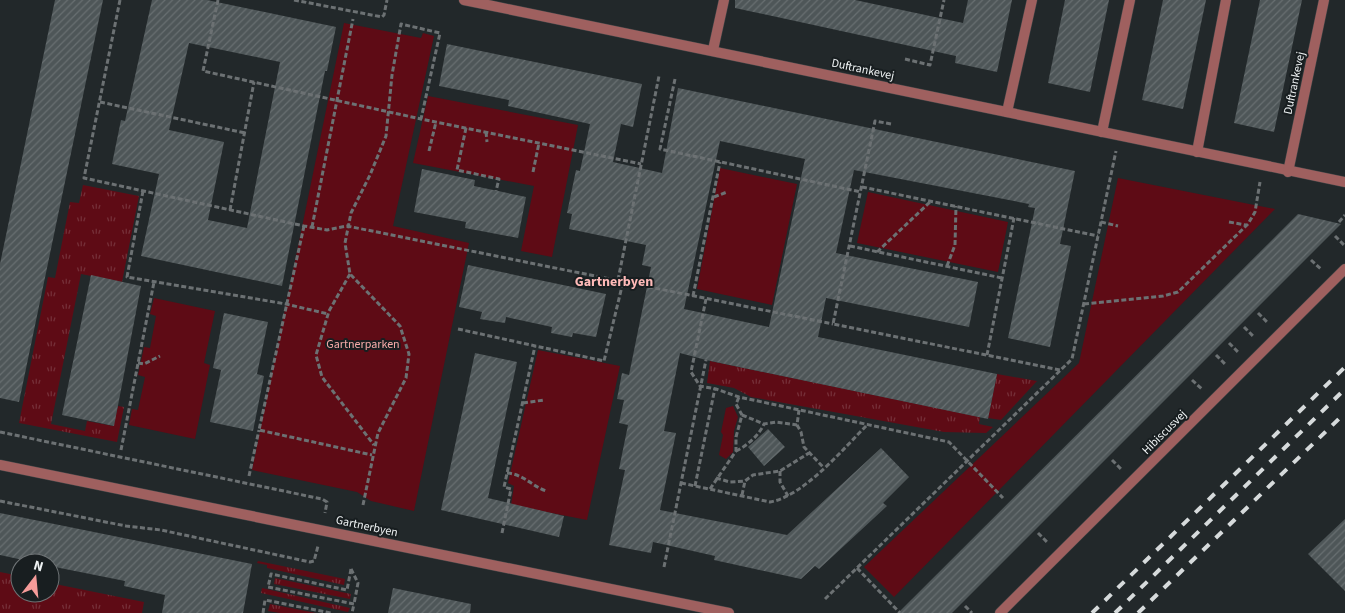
<svg xmlns="http://www.w3.org/2000/svg" width="1345" height="613" font-family="'Source Sans 3',sans-serif">
  <defs>
    <pattern id="grass-tufts" width="24" height="20" patternUnits="userSpaceOnUse" patternTransform="scale(1.25)"><rect width="24" height="20" fill="#5e0b15"/><path d="M3 7l-1-3M5 7V3M7 7l1-3M15 17l-1-3M17 17v-4M19 17l1-3" fill="none" stroke="#752f38"/></pattern>
    <pattern id="building-hatch" width="6" height="6" patternUnits="userSpaceOnUse" patternTransform="scale(1.25)"><rect width="6" height="6" fill="#4e5658"/><path d="M-1 1l2-2M0 6l6-6M5 7l2-2" fill="none" stroke="#686f71"/></pattern>
  </defs>
  <rect width="100%" height="100%" fill="#22282a"/>
  <g fill="url(#grass-tufts)">
    <path d="M83 185 139 196 122 282 81 274 51 424 85 431 87 421 113 426 118 406 124 407 117 442 19 423 48 277 55 278 70 202 79 203Z"/>
    <path d="M710 361 980 417 979 424 993 427 986 433 944 432 751 397 734 388 707 383Z"/>
    <path d="M997 374 1037 381 1001 420 988 418Z"/>
    <path d="M258 561 345 579 344 585 267 568V565L257 563Z"/>
    <path d="M0 572 20 576V593H50V583L144 602 142 613H0Z"/>
    <path d="M275 578 351 594 350 599 274 584Z"/>
    <path d="M262 588 350 608 348 612 261 593Z"/>
    <path d="M270 604 316 613H280L268 611Z"/>
  </g>
  <g fill="#5e0b15">
    <path d="M344 23 421 38 423 33 434 36 393 226 469 243 414 511 371 501 357 492 252 470Z"/>
    <path d="M428 96 578 125 552 257 521 251 534 186 413 163Z"/>
    <path d="M720 168 797 184 772 305 697 289Z"/>
    <path d="M1118 178 1275 209 894 597 864 567 1079 363Z"/>
    <path d="M868 192 1008 222 998 272 857 243Z"/>
    <path d="M154 298 215 311 204 363 210 365 195 439 129 425 132 409 138 410 145 377 138 375 144 347 150 348 156 316 150 314Z"/>
    <path d="M538 350 620 366 587 520 511 505 514 486 508 483Z"/>
    <path d="M733 406 738 417 734 431 733 452 726 459 719 455 723 435 721 432 726 408Z"/>
  </g>
  <g fill="url(#building-hatch)" fill-rule="evenodd">
    <path d="M55 0H103L19 402 0 398V264Z"/>
    <path d="M152 0H207L336 27 327 71H325L282 286 141 256 159 174 112 164 121 120 125 121ZM189 43 280 62 247 228 208 220 224 142 169 130Z"/>
    <path d="M735 0H855L963 23 968 0H1012L997 72 955 63 956 56 735 8Z"/>
    <path d="M1065 0H1109L1090 92 1048 83Z"/>
    <path d="M1163 0H1206L1183 109 1142 100Z"/>
    <path d="M1260 0H1302L1274 132 1234 123Z"/>
    <path d="M447 44 642 84 633 127 621 124 613 162 662 173 678 88 1075 171 1060 244 1071 246 1050 347 1008 338 1035 208 1028 207 1029 204 854 170 836 253 978 282 969 327 826 298 818 337 997 374 988 419 706 360 680 353 664 431 676 433 660 510 787 535 881 448 909 477 883 503 887 506 819 569 815 566 801 579 714 560 715 556 653 542 651 553 609 545 625 470 619 469 628 425 619 423 624 400 617 399 622 373 629 375 651 267 642 265 646 245 569 229 572 214 567 213 576 170 580 171 590 124 508 106 509 100 439 86ZM720 141 805 159 769 327 684 309Z"/>
    <path d="M422 169 475 180 474 186 526 197 518 238 465 228 466 222 414 212Z"/>
    <path d="M1298 214 1341 224 952 613H898Z"/>
    <path d="M468 265 606 294 596 337 573 333 572 337 551 333 552 327 506 317 505 323 480 319 482 312 459 307Z"/>
    <path d="M91 275 141 286 114 426 62 415Z"/>
    <path d="M224 313 268 322 257 374 264 376 253 431 210 422 221 370 213 368Z"/>
    <path d="M475 353 517 362 488 498 564 516 559 537 441 510Z"/>
    <path d="M768 429 785 447 764 466 748 447Z"/>
    <path d="M0 513 252 564 243 613H162L165 595 124 586 125 581 50 566V563H37L0 555Z"/>
    <path d="M1345 519V591L1308 554Z"/>
    <path d="M393 588 471 604 470 613H388Z"/>
  </g>
  <g fill="none" stroke-linecap="round" stroke-linejoin="round">
    <g stroke="#3f4446" stroke-width="11">
      <g id="minor">
        <path d="M464 0 1345 182"/>
        <path d="M713 50 724 0"/>
        <path d="M1007 112 1032 0"/>
        <path d="M1102 132 1130 0"/>
        <path d="M1197 152 1226 0"/>
        <path d="M1288 172 1324 0"/>
        <path d="M0 465 729 613"/>
        <path d="M1000 613 1345 269"/>
      </g>
    </g>
    <g stroke="#6c7173" stroke-width="3" stroke-dasharray="5 2.5" stroke-linecap="butt">
      <path d="M120 0 84 178 304 226 327 230 347 226 833 324"/>
      <path d="M218 0 203 71 421 119"/>
      <path d="M294 0 382 17 384 15 387 0"/>
      <path d="M905 59 930 65 944 0"/>
      <path d="M675 79 660 149 861 192"/>
      <path d="M100 102 245 133"/>
      <path d="M891 124 875 121 833 324 1060 370"/>
      <path d="M466 128 457 170 499 179 496 191"/>
      <path d="M486 132 487 142"/>
      <path d="M429 151 436 122"/>
      <path d="M533 172 539 143"/>
      <path d="M862 187 1098 236"/>
      <path d="M143 191 127 277 286 304 328 314"/>
      <path d="M714 197 727 192"/>
      <path d="M230 210 254 82"/>
      <path d="M1101 222 1118 226"/>
      <path d="M1229 222 1246 225"/>
      <path d="M1339 222 1345 215"/>
      <path d="M304 226 259 430 372 455"/>
      <path d="M312 227 353 19"/>
      <path d="M1335 236 1345 246"/>
      <path d="M850 246 1002 278"/>
      <path d="M877 252 930 202"/>
      <path d="M1311 260 1322 270"/>
      <path d="M947 266 955 245 956 206"/>
      <path d="M350 274 329 311 316 355 322 377 374 445"/>
      <path d="M618 280 659 76"/>
      <path d="M693 296 720 162"/>
      <path d="M706 299 691 372 700 386 716 389 739 397 949 442 1003 498"/>
      <path d="M1084 304 1163 296 1178 292 1248 224 1255 212 1260 182"/>
      <path d="M1258 313 1268 323"/>
      <path d="M1244 327 1254 337"/>
      <path d="M458 329 604 361 623 282"/>
      <path d="M1229 343 1239 353"/>
      <path d="M987 355 1014 218"/>
      <path d="M1216 355 1226 365"/>
      <path d="M138 363 144 364 160 356"/>
      <path d="M1192 380 1203 390"/>
      <path d="M523 403 544 400"/>
      <path d="M742 415 764 424 776 422 797 425 799 410"/>
      <path d="M797 425 801 432 804 447 823 467"/>
      <path d="M0 432 322 499 327 502 325 513"/>
      <path d="M121 450 154 282"/>
      <path d="M736 451C747 446 760 434 764 424"/>
      <path d="M1112 460 1122 470"/>
      <path d="M780 471V482L788 496"/>
      <path d="M507 473C523 474 532 486 546 491"/>
      <path d="M249 476 259 430"/>
      <path d="M716 478 730 482 745 481 753 475 780 471 809 453"/>
      <path d="M681 483 770 502C804 496 843 449 868 424"/>
      <path d="M695 486 715 388"/>
      <path d="M710 489 736 451V437L742 415 736 404 739 397"/>
      <path d="M742 495 745 481"/>
      <path d="M0 501 126 526 161 530 310 562 314 561 318 546"/>
      <path d="M363 505 378 433 406 378 409 354 400 326 350 274 345 243 351 213 370 175 386 136 392 75 401 24 440 33 421 119 641 164"/>
      <path d="M502 533 511 489 504 487 535 346"/>
      <path d="M1038 533 1048 543"/>
      <path d="M664 567 706 360"/>
      <path d="M857 568 900 613"/>
      <path d="M351 569 347 590 271 574 268 587 354 604 352 613"/>
      <path d="M351 569 358 583 354 604"/>
      <path d="M825 599 1072 359 1116 151"/>
      <path d="M965 606 972 613"/>
      <path d="M263 613 265 600 331 613"/>
    </g>
    <use href="#minor" stroke="#9f605f" stroke-width="10"/>
    <g stroke="#d6dadb" stroke-width="4" stroke-dasharray="9 9" stroke-linecap="butt">
      <path d="M1092 613 1345 367"/>
      <path d="M1115 613 1345 389"/>
      <path d="M1138 613 1345 413"/>
    </g>
  </g>
  <g text-anchor="middle" stroke-width="4" stroke-linejoin="round" paint-order="stroke">
    <g font-size="12" fill="#eff3f4" stroke="#181e20">
      <text transform="translate(863 69) rotate(12)" y="4">Duftrankevej</text>
      <text transform="translate(1294 83) rotate(-78)" y="4">Duftrankevej</text>
      <text transform="translate(1164 432) rotate(-45)" y="4">Hibiscusvej</text>
      <text transform="translate(367 526) rotate(12)" y="4">Gartnerbyen</text>
    </g>
    <g font-size="12" fill="#f8aba9" stroke="#181e20">
      <text x="363" y="348">Gartnerparken</text>
    </g>
    <g font-size="14" font-weight="bold" fill="#ffbab8" stroke="#181e20">
      <text x="614" y="286">Gartnerbyen</text>
    </g>
  </g>
  <g transform="translate(35 578) rotate(16)"><circle r="24" fill="#181e20" stroke="#6e7375"/>
  <path d="M0-4L9 19L0 12L-9 19Z" fill="#f59b99"/>
  <text y="-8" font-size="14" font-weight="bold" text-anchor="middle" fill="#eff3f4">N</text>
  </g>
</svg>
